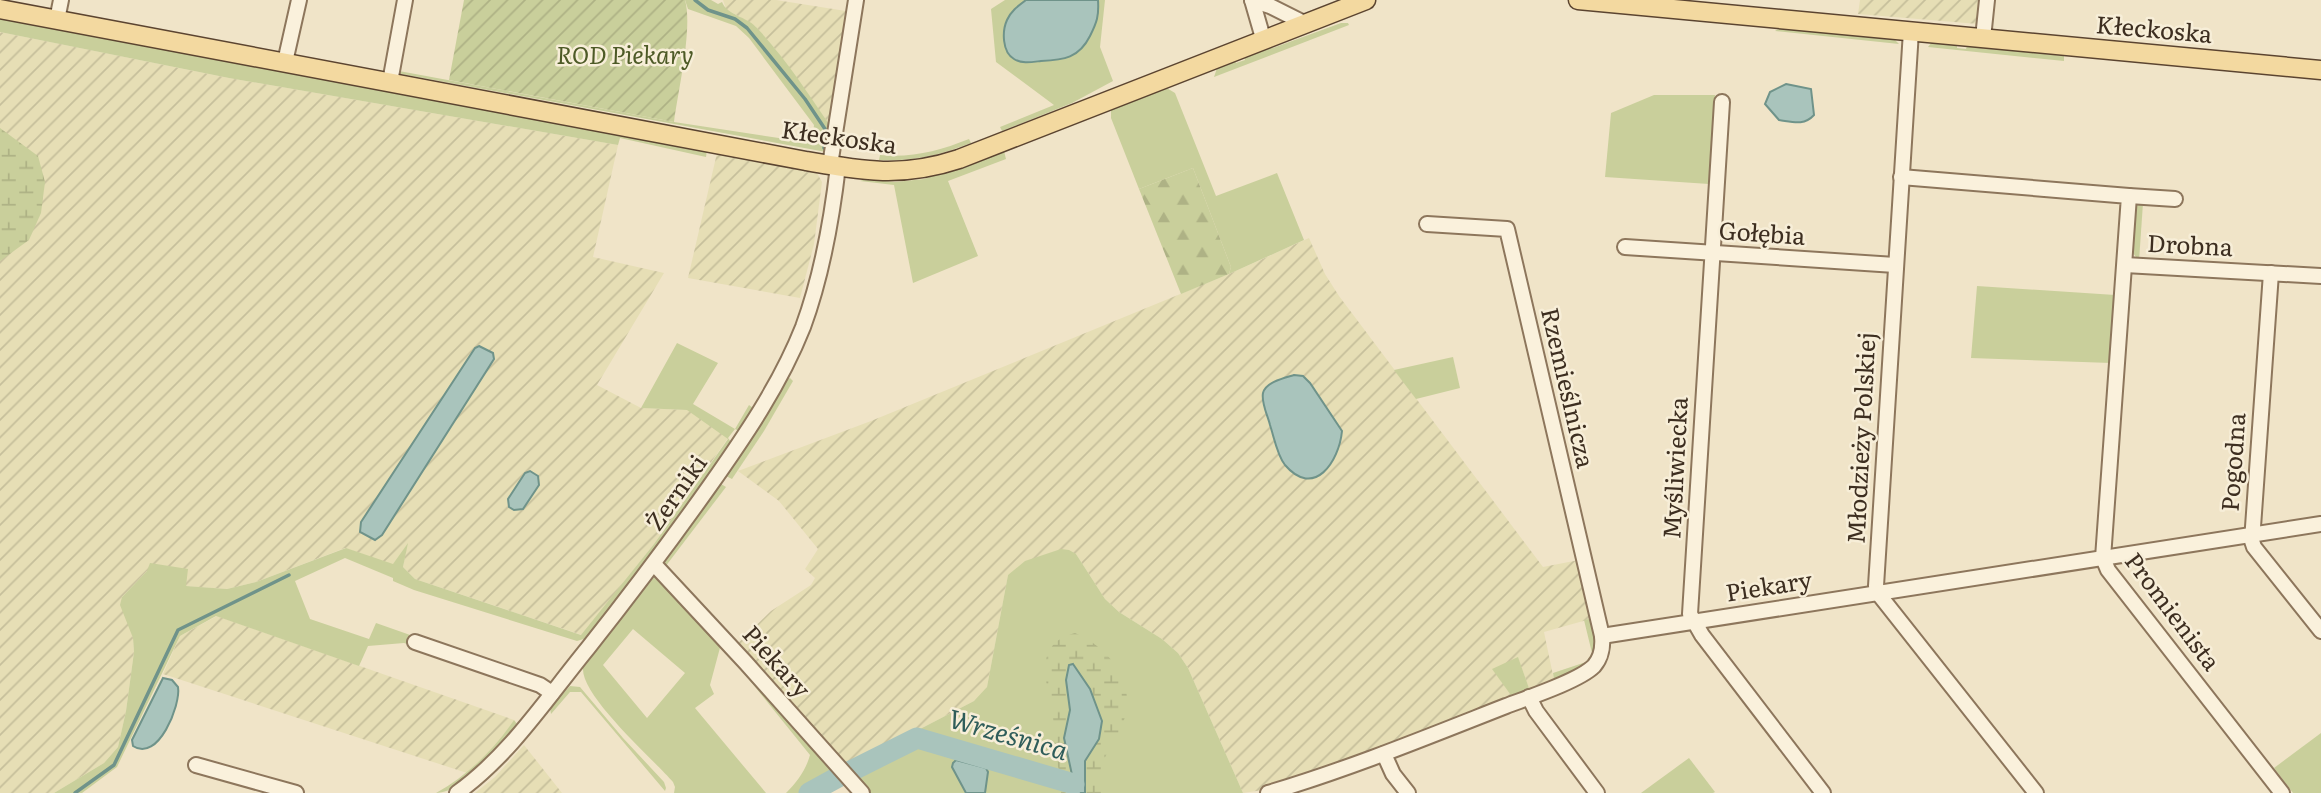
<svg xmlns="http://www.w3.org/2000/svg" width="2321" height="793" font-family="Literata,serif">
  <defs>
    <pattern id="farmland-furrows" width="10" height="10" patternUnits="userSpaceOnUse" patternTransform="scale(1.75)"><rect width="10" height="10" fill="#e6deb5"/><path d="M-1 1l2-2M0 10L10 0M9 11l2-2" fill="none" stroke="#c6bf9b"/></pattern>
    <pattern id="forest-firs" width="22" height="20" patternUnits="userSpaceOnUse" patternTransform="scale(1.75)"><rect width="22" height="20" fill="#c9cf9b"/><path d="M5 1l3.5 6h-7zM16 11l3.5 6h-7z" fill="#aeb285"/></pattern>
    <pattern id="wetland-marsh" width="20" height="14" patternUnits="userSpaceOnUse" patternTransform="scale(1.75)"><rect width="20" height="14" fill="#c9cf9b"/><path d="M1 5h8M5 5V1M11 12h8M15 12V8" fill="none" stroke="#aeb285"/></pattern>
    <pattern id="garden-furrows" width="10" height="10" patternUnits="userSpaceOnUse" patternTransform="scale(1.75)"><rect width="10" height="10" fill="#c9cf9b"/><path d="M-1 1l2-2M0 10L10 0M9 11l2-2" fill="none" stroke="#aeb285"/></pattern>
  </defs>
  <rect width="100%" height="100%" fill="#f0e4c8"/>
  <g fill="url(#farmland-furrows)">
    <path d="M723 0H776L846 11 829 124 776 50 755 26 726 9Z"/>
    <path d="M1860 0H1981L1978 24 1858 14Z"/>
    <path d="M0 32 229 78 618 145 593 257 664 273 597 385 641 408 688 410 728 438 654 544 582 635 415 579 403 567 407 545 393 565 345 548 256 582 227 589 185 586 147 571 122 597 133 638 134 652 126 711 118 747 104 763 54 793H0Z"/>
    <path d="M717 153 817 173 822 182 814 244 800 298 688 278Z"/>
    <path d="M1309 238 1325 274 1339 296 1543 567 1579 560 1594 618 1544 632 1554 680 1530 691 1518 658 1513 698 1474 715 1263 790 1243 793 1188 668 1178 653 1162 639 1119 612 1105 599 1076 554 1008 575 987 687 983 694 974 701 845 768 737 644 771 611 811 585 815 578 805 569 818 549 779 501 738 471 871 421 1229 274Z"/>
    <path d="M217 616 514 720 500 742 467 773 163 674 180 636Z"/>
    <path d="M524 745 562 793H475L495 777Z"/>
  </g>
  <g fill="#c9cf9b" fill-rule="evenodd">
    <path d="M685 0H711L718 4 722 2C727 15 747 17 756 27 784 56 807 92 829 124L826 152 396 73 399 71 674 122 812 143 814 125 749 38 736 26 688 9Z"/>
    <path d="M1005 0H1105L1100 47 1113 81 1072 103 1002 131 1000 127 1054 105 996 62 991 9Z"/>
    <path d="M0 17 707 150 706 157 620 138 618 145 229 78 0 32Z"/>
    <path d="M1341 23H1348L1349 25 1214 77 1217 68 1234 59 1236 63 1245 60 1244 55 1269 46 1273 48Z"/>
    <path d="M1781 27 1895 40 1899 44 1775 31Z"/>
    <path d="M1932 42 1957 45V48L1966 49 1967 46 2064 56V61L1928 47Z"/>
    <path d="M1165 87 1175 93 1216 196 1277 173 1304 240 1229 274 1231 267 1193 168 1139 189 1111 118V109Z"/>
    <path d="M1654 95H1715L1709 184 1605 177 1611 113Z"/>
    <path d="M969 139 971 143C940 155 912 162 879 160L880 155C912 158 939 151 969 139Z"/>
    <path d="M1004 151 1006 159 948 181 978 256 913 283 894 185 860 181 866 179 895 182 924 179Z"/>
    <path d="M2138 203H2143L2139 261 2133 253 2132 247 2136 206Z"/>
    <path d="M1977 286 2115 295 2111 363 1971 358Z"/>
    <path d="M677 343 718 363 693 404 735 429 749 405 753 408 739 431 735 429 728 438 731 442 652 557 587 638 577 641 414 590 393 581V578L345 558 295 581 310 619 369 639 376 623 413 636 410 645 404 643 368 646 359 666 216 616 180 636 117 767 82 793H54L104 763 118 747 126 711 134 652 133 638 120 605 122 597 147 571 150 563 188 569 186 586 227 589 256 582 346 548 393 564 408 543 403 567 415 579 581 635 654 544 728 439 687 410 641 408Z"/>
    <path d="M1453 357 1460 388 1416 399 1394 370Z"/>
    <path d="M790 378 793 381 764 431 732 479 726 476 787 379Z"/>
    <path d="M721 484 726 487 665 567 663 565Z"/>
    <path d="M1061 549 1069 550 1076 554 1105 599 1119 612 1162 639 1178 653 1188 668 1243 793H868L845 768 974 701 987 687 1008 575 1025 561Z"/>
    <path d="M654 577H659L721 644 710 685 714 694 695 708 766 793H674L675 787 673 782C653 759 581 696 583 668ZM633 629 685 673 647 718 603 665Z"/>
    <path d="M1594 618C1603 658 1587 665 1554 680L1553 673 1586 662 1592 653 1584 620Z"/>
    <path d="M731 657 844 777 815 793H786C797 782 806 770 810 755Z"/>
    <path d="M1518 657 1530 691 1513 698 1492 669Z"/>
    <path d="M570 686 580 687 623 738 664 782 666 788 665 791 581 692H570L551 714 550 708Z"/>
    <path d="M514 720 517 724C502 746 463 793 436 793 468 775 494 750 514 720Z"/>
    <path d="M2321 733V793H2293L2274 768Z"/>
    <path d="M1689 758 1715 792 1713 793H1641Z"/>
  </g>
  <path fill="url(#forest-firs)" d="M1193 168 1231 267 1229 274 1181 294 1139 189Z"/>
  <g fill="url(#wetland-marsh)">
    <path d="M0 128 38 156 45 182 41 213 29 240 0 261Z"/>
    <path d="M1075 633C1110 648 1138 684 1123 723 1113 750 1094 761 1102 793H1061C1064 778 1059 775 1057 761 1054 747 1055 732 1053 717 1048 684 1030 645 1075 633Z"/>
  </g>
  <path fill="url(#garden-furrows)" d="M464 0H685C693 28 678 91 674 122L449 80Z"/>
  <g fill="#a9c4bc" stroke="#6f938a" stroke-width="2">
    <path d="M1026 0H1098C1099 16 1097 22 1090 36 1079 58 1064 60 1041 61 1032 62 1022 64 1014 59 1002 52 1002 31 1007 20 1011 11 1018 6 1026 0Z"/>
    <path d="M1786 84 1811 89 1814 115C1804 126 1793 122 1779 120L1765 104 1770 92Z"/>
    <path d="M479 346 493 353 494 359 382 535 375 540 360 532 361 522 475 348Z"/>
    <path d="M1294 375 1303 376 1310 383 1342 431C1339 462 1314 499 1285 465 1277 455 1274 437 1270 425 1268 416 1261 403 1263 393 1266 382 1284 378 1294 375Z"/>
    <path d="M530 471 538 476 539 485 523 509 514 510 509 507 508 499 525 473Z"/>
    <path d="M1073 664 1090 689 1102 721 1099 739 1085 761V793H1072L1074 784 1064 738 1070 710 1066 680 1069 665Z"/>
    <path d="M163 678 172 680 178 687C181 705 158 763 133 746L132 740Z"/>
    <path d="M956 760 986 768 988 772 985 793H966L952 767 953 763Z"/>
  </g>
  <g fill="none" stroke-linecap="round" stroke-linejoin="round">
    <g stroke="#6f938a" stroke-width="3.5">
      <path d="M695 0 708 10 735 19 747 28 805 99 825 129 824 148"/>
      <path d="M75 793 114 765 178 630 289 575"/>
    </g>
    <g stroke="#a9c4bc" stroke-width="21">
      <path d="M851 771 917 738 1074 784"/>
      <path d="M809 793 840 776"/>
    </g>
    <g stroke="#8d765c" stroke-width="18">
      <g id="minor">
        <path d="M1252 0 1270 6 1304 23"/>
        <path d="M1252 0 1263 38"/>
        <path d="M57 20 61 0"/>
        <path d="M1911 31 1876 586 1881 597 2036 793"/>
        <path d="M1983 38 1987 0"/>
        <path d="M285 62 299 0"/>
        <path d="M390 82 405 0"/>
        <path d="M1722 102 1690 614 1702 635 1823 793"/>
        <path d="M830 165 856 0"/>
        <path d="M1901 177 2129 196 2103 558 2108 570 2282 793"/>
        <path d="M2129 196 2175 199"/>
        <path d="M1625 247 1895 265"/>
        <path d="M2125 265 2321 276"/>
        <path d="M2271 273 2252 541 2254 547 2321 631"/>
        <path d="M654 564 746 663 862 793"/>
        <path d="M1602 636 2321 524"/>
        <path d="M415 642 540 685 552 693"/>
        <path d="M1529 697 1536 711 1597 793"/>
        <path d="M1384 754 1393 774 1408 793"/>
        <path d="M196 765 296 793"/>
        <path d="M457 793C510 755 547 698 588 648 630 595 670 542 709 487 745 436 780 385 803 327 821 278 832 218 838 166"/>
        <path d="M1268 793C1349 769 1427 737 1506 706 1527 698 1579 681 1594 666 1601 658 1603 646 1602 636L1507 229 1427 224"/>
      </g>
    </g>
    <g stroke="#5b4430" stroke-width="21">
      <g id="major">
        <path d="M1578 0 2321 70"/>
        <path d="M0 9 806 161C863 171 902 178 959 159L1366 0"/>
      </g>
    </g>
    <use href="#minor" stroke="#faf1dc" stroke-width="14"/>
    <use href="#major" stroke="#f3d9a0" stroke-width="18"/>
  </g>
  <g text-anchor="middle" stroke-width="5" stroke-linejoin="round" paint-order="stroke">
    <g font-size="24" fill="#3d2e20" stroke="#f7eed8">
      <text transform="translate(2154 30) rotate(5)" y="8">Kłeckoska</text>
      <text transform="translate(839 138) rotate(8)" y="8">Kłeckoska</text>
      <text transform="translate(1762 234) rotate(4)" y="8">Gołębia</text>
      <text transform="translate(2190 246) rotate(3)" y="8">Drobna</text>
      <text transform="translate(1567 388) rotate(77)" y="8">Rzemieślnicza</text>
      <text transform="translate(1862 438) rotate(-87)" y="8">Młodzieży Polskiej</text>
      <text transform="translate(2234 462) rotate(-86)" y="8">Pogodna</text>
      <text transform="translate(1676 468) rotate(-87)" y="8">Myśliwiecka</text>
      <text transform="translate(677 493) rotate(-55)" y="8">Żerniki</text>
      <text transform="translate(1769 587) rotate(-9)" y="8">Piekary</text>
      <text transform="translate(2172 612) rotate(53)" y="8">Promienista</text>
      <text transform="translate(776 662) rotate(48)" y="8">Piekary</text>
    </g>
    <g font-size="24" font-style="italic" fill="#4d5a26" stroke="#f7eed8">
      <text x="625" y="64">ROD Piekary</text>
    </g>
    <g font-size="26" font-style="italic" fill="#2f5d5a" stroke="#f7eed8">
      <text transform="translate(1008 735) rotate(16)" y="9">Wrześnica</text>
    </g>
  </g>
</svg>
